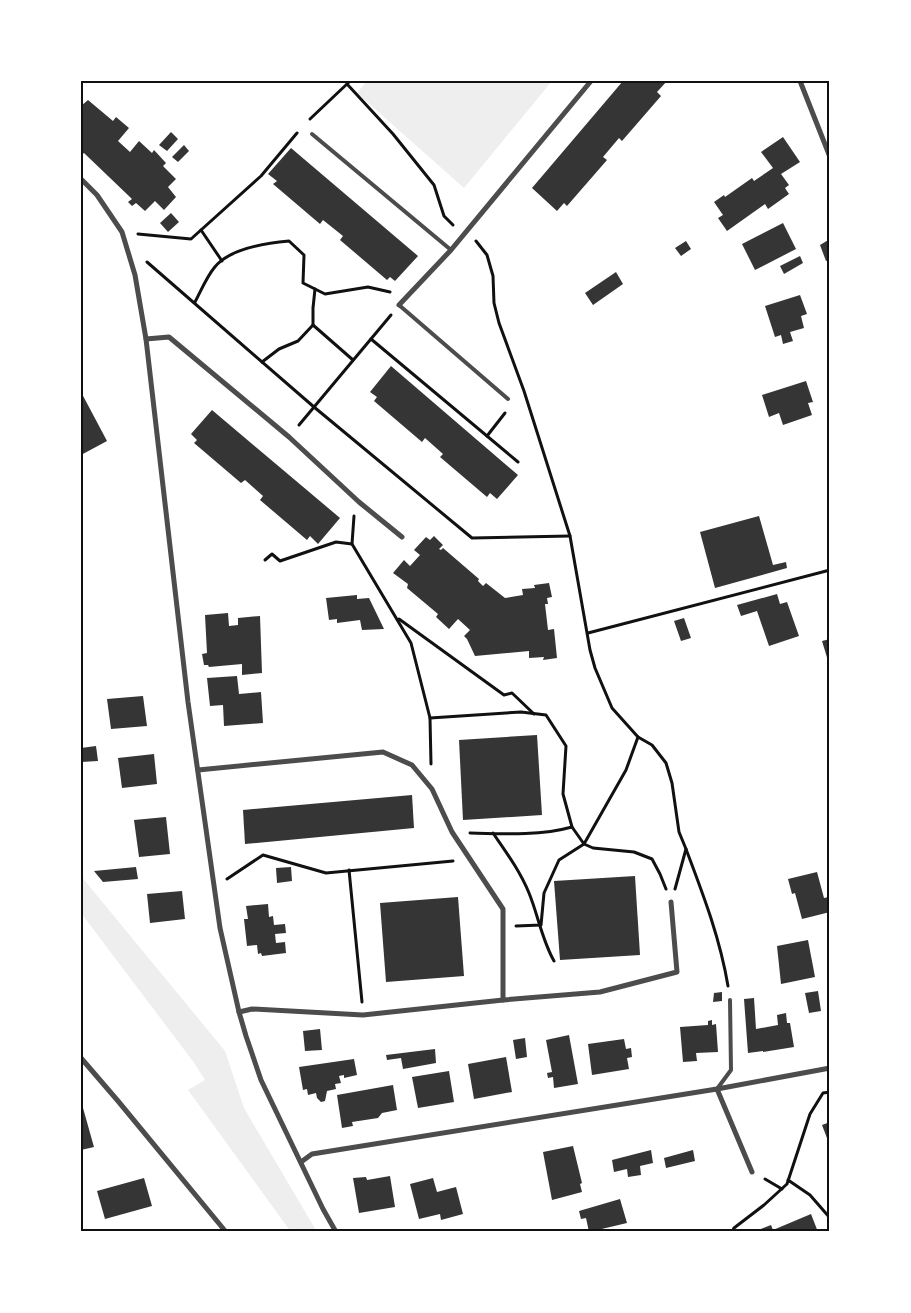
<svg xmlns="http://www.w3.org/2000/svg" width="911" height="1313" font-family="'Varela Round',sans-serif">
  <rect width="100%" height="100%" fill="#fff"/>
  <g fill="#eee">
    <path d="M367 81H552L464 188 357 93Z"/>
    <path d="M81 876 225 1051 244 1108 317 1232H291L188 1090 205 1080 195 1064 81 913Z"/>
  </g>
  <g fill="#353535">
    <path d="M623 81H667L657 92 661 96 622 141 619 138 603 157 607 160 567 206 564 203 557 211 532 188Z"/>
    <path d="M88 100 113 121 116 117 129 128 118 141 130 152 139 141 152 153 154 150 166 163 163 166 176 179 168 187 176 197 164 210 155 201 145 211 136 203 132 206 128 202 132 199 84 153 81 155V106Z"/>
    <path d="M171 132 178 139 167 151 159 145Z"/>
    <path d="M783 137 800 162 781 174 789 185 785 188 789 194 768 209 765 204 727 231 718 218 723 215 714 202 724 195 725 197 752 178 754 181 773 168 761 152Z"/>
    <path d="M184 145 189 151 178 162 172 157Z"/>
    <path d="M291 148 418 256 395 281 390 277 387 280 340 240 343 236 323 220 320 224 273 184 277 181 268 174Z"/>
    <path d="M171 213 179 222 168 232 160 223Z"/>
    <path d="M783 223 796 249 755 270 742 244Z"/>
    <path d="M830 239V260L826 261 820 245Z"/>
    <path d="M686 241 691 249 681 256 675 248Z"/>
    <path d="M800 256 803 263 784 274 780 266Z"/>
    <path d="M616 272 623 284 593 305 585 293Z"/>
    <path d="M800 295 807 314 801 316 804 328 790 332 793 341 783 344 781 335 775 337 765 306Z"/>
    <path d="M391 366 518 475 497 499 490 493 487 497 440 457 443 454 425 438 422 442 374 401 377 397 370 392Z"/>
    <path d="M806 381 813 402 808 403 812 415 783 425 779 413 769 417 762 395Z"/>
    <path d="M81 392 107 441 81 455Z"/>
    <path d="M212 410 340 518 318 544 310 536 307 540 260 500 263 496 245 480 241 483 194 443 197 440 191 434Z"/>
    <path d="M759 516 773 565 786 562 787 568 715 588 700 532Z"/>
    <path d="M434 536 443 545 439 549 441 550 443 548 479 579 478 581 483 586 486 583 505 598 523 595 522 589 535 588 534 585 549 583 552 597 547 598 548 604H545L548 630 554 629 557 658 543 660 544 657 529 658V651L475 656 467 639 464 636 470 630 458 619 449 629 436 617 438 614 407 588 408 584 393 573 404 560 410 566 420 555 414 550 426 537 430 540Z"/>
    <path d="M777 594 780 604 787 602 799 636 769 646 757 611 741 616 737 605Z"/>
    <path d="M357 595V599L369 598 384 629 362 630 360 620 337 623V619L329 620 326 598Z"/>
    <path d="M228 613 229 626 238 625V618L260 616 262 673 242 675V664L209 667 208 665H204L202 654 207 653 205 615Z"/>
    <path d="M684 618 691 638 681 641 674 621Z"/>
    <path d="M830 639V664H829L822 641Z"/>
    <path d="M237 676 239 694 261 692 263 723 224 726 223 705 210 706 207 678Z"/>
    <path d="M143 696 147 726 111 729 107 699Z"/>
    <path d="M537 735 542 815 463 820 459 740Z"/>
    <path d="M96 746 98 761 81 762V748Z"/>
    <path d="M154 754 157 784 122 788 118 758Z"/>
    <path d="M412 795 414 828 245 844 243 810Z"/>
    <path d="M166 817 170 854 139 857 134 820Z"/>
    <path d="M136 867 138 879 103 882 94 871Z"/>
    <path d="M291 867 292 881 277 883 276 868Z"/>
    <path d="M817 872 824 898 829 897 830 912 802 919 795 893 792 894 788 879Z"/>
    <path d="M635 876 640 955 560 960 554 881Z"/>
    <path d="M182 891 185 919 150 923 147 894Z"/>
    <path d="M458 897 464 976 386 982 380 903Z"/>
    <path d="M268 904 269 917 273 916 274 925 285 924 286 933 275 934 276 943 285 942 286 953 262 956 261 953 258 954 257 945 247 946 244 919H248L246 906Z"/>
    <path d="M808 940 815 977 781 984 777 946Z"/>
    <path d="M818 991 821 1011 809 1013 805 993Z"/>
    <path d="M722 992V1001L713 1002 714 993Z"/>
    <path d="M754 998 756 1029 778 1025 777 1015 786 1013 787 1023H790L794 1047 763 1052V1051L748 1053 744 999Z"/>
    <path d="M712 1020V1025L716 1024 718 1052 696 1053 697 1061 683 1062 680 1027 708 1025V1021Z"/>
    <path d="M320 1029 322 1050 305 1051 303 1031Z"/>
    <path d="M569 1035 578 1084 554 1088 553 1077 548 1078 547 1073 552 1072 546 1040Z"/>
    <path d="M525 1038 527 1057 516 1059 513 1040Z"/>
    <path d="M624 1039 626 1049 631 1048 632 1057 627 1058 629 1069 592 1075 588 1044Z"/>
    <path d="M435 1049 436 1063 403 1069 401 1058 387 1060 386 1055Z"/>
    <path d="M506 1057 512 1092 474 1099 468 1064Z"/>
    <path d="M354 1059 357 1075 344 1078V1075L339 1076 341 1083 335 1084 336 1089 327 1091 325 1101 321 1102 317 1098 316 1093 308 1095 307 1089 303 1090 299 1067Z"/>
    <path d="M449 1071 454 1102 418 1108 412 1077Z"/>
    <path d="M393 1085 397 1110 382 1113 378 1118 352 1122 353 1126 342 1128 337 1095Z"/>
    <path d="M81 1108H83L94 1147 81 1150Z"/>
    <path d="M830 1122V1146L822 1125Z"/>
    <path d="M573 1146 582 1183 580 1184 582 1192 552 1200 543 1152Z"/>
    <path d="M651 1150 653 1163 640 1166 641 1175 628 1177 627 1169 614 1172 612 1160Z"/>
    <path d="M693 1150 695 1161 666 1168 664 1158Z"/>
    <path d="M390 1176 395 1207 359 1213 353 1178 366 1177 367 1180Z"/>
    <path d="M144 1178 152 1206 105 1219 97 1191Z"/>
    <path d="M433 1178 437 1192 456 1187 463 1214 441 1220 440 1214 419 1219 410 1184Z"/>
    <path d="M620 1199 627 1223 589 1232 586 1218 581 1219 579 1211Z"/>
    <path d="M811 1214 818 1232H753L771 1225 773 1230Z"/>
  </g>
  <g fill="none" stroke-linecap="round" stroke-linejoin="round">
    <g stroke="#111" stroke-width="3">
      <path d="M350 81 347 84 393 134 434 185 444 216 453 225"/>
      <path d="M310 119 347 84"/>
      <path d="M201 230 222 261"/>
      <path d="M138 234 191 239 261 176 297 133"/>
      <path d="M476 241 487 255 493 276 494 303 499 323 524 391 570 536 590 650 595 668 612 708 638 737 652 745 666 763 672 783 679 832 686 849 675 889"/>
      <path d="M147 262 314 407 472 538 570 536"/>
      <path d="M315 289 313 308V325L353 360"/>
      <path d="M195 302C201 291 206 278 214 268 229 248 267 243 289 241L304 255 303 283 325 294 368 287 390 292"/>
      <path d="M371 339 518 462"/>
      <path d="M262 362 279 349 298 341 313 325"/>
      <path d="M299 425 391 315"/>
      <path d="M487 436 505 413"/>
      <path d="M354 516 352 544 411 643 430 718 431 764"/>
      <path d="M265 560 272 554 280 561 336 542 352 544"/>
      <path d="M399 619 504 695 512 693 534 714"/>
      <path d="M588 633 830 570"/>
      <path d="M430 718 521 712 546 715 566 746 563 794 572 827 584 844 593 848 634 852 652 859 660 874 666 889"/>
      <path d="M470 833C503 834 540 836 572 827"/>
      <path d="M493 833C506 852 520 871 529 893 538 915 542 940 554 961"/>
      <path d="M686 849C703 894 720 938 728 986"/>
      <path d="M349 870 362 1002"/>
      <path d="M227 879 263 855 326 873 453 861"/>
      <path d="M516 926 541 925 544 893 559 860 584 844 626 770 638 737"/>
      <path d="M765 1179 782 1189"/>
      <path d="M788 1180 810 1195 830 1218"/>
      <path d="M732 1232 734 1228 764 1205 787 1184 810 1114 823 1093 830 1092"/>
    </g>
    <g stroke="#4c4c4c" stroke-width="4">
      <path d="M312 134 451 250"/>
      <path d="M399 305 508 399"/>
      <path d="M717 1089 731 1070 730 1000"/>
    </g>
    <g stroke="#4c4c4c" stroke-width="5">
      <path d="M800 81 830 157"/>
      <path d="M81 179 97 195 122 232 135 275 146 339 188 702 220 928 239 1012 246 1036 261 1080 323 1209 336 1232"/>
      <path d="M399 305 451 250 591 81"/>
      <path d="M146 339 169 337 289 437 359 502 402 537"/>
      <path d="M198 770 383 752 412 765 432 789 452 832 503 909V1000"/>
      <path d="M239 1012 252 1009 363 1015 503 1000 600 992 677 972 671 902"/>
      <path d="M81 1058 118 1101 226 1232"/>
      <path d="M717 1089 752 1172"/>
      <path d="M301 1162 312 1154 717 1089 830 1068"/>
    </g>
  </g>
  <rect width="911" height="1313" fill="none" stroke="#ffffff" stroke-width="165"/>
  <rect x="82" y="82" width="746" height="1148" fill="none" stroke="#111" stroke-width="2"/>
</svg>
